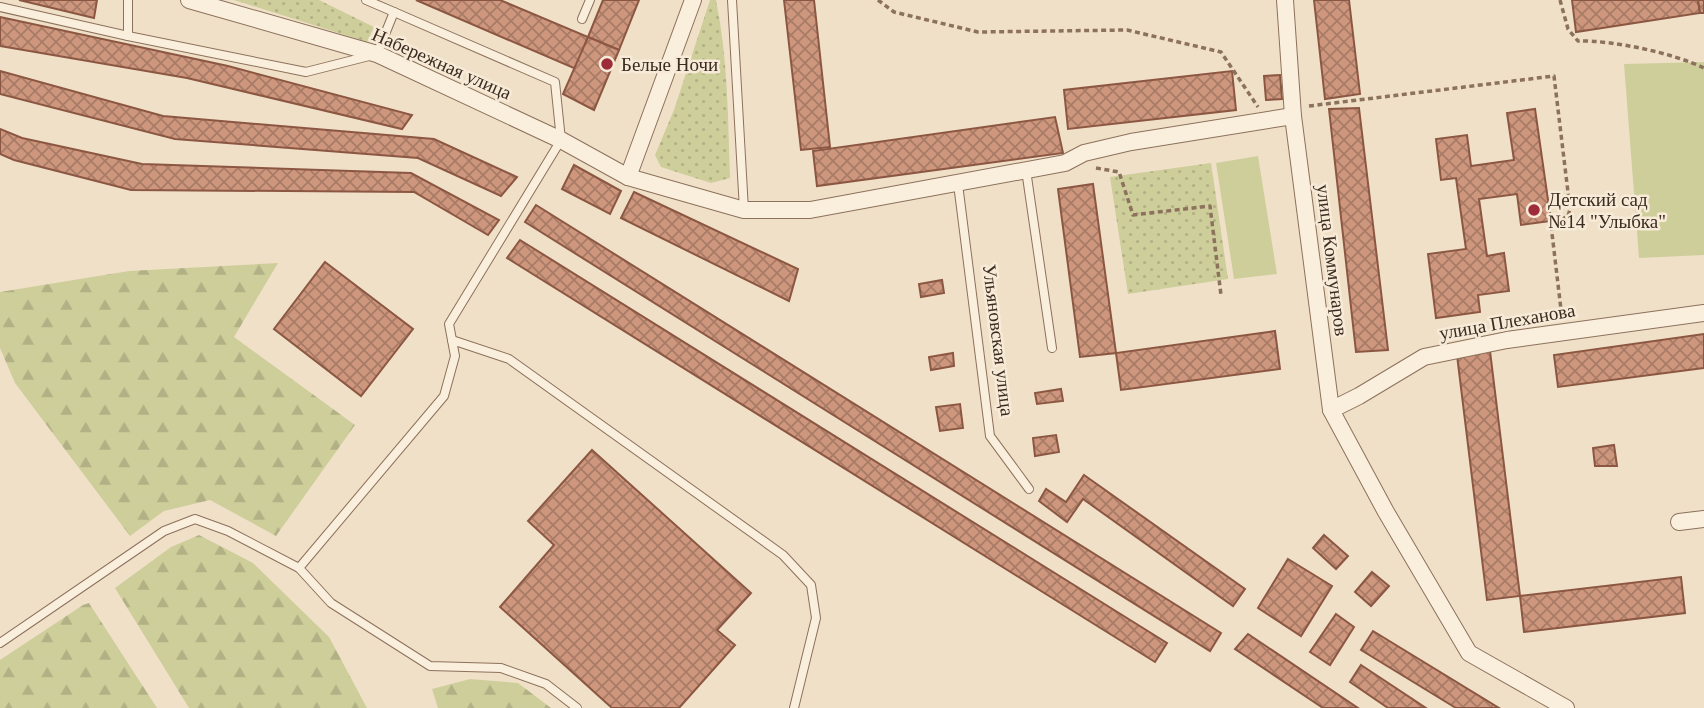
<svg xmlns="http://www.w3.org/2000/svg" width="1704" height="708" font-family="Georgia,serif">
  <defs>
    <pattern id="grass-dots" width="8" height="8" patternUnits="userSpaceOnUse" patternTransform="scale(1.75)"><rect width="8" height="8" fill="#cece9b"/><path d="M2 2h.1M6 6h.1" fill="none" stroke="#b2b185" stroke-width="1.8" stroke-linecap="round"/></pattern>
    <pattern id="forest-firs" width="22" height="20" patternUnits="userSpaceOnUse" patternTransform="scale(1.75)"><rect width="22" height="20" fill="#cece9b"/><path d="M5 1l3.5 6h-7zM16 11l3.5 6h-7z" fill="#b2b185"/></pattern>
    <pattern id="building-cross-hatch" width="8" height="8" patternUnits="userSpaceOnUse" patternTransform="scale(1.75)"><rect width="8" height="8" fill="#ce977d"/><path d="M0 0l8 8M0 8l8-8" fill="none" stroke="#a87b66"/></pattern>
  </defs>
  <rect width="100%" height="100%" fill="#f0e0c8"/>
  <g fill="url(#grass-dots)">
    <path d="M234 0H319L374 27 367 42Z"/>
    <path d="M710 0H716C728 58 728 119 730 178L711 183 661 167 655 155 674 110Z"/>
    <path d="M1211 163 1228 279 1128 294 1110 177Z"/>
  </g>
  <g fill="url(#forest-firs)">
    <path d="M278 263 234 337 355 425 276 536 210 500 164 511 130 536 15 383 0 348V292L129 271Z"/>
    <path d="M199 535 253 563 329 637 367 708H189L115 588 171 547Z"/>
    <path d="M89 603 157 708H0V660L83 605Z"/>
    <path d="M470 679 518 683 551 708H438L432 689Z"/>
  </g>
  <g fill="#cece9b">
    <path d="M1704 62V255L1639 258 1624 64Z"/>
    <path d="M1258 156 1277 274 1234 279 1216 163Z"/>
  </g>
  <g fill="url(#building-cross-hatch)" stroke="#8c5742" stroke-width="2">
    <path d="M19 0H97L94 18Z"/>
    <path d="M416 0H500L588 37 576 69Z"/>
    <path d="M603 0H639L619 50 588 37Z"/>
    <path d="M784 0H814L830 147 801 150Z"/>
    <path d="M1314 0H1349L1360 94 1325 99Z"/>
    <path d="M1572 0H1698L1700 13 1576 32Z"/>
    <path d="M1698 0H1704V13H1700Z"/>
    <path d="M0 17 228 66 412 115 402 129 187 78 0 46Z"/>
    <path d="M588 37 619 50 594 110 563 94Z"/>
    <path d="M0 71 163 116 434 139 517 177 501 196 418 158 175 139 0 94Z"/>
    <path d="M1232 71 1236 110 1068 129 1064 90Z"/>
    <path d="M1280 75 1282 99 1266 100 1264 76Z"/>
    <path d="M1359 108 1388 350 1356 352 1329 109Z"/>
    <path d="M1535 109 1551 221 1521 225 1517 194 1479 199 1487 256 1504 253 1509 291 1478 295 1480 312 1436 318 1428 254 1466 249 1456 178 1441 180 1436 139 1467 135 1471 166 1514 160 1507 113Z"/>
    <path d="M1055 117 1063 153 817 186 813 151Z"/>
    <path d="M0 129 22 138 142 164 411 173 499 220 488 235 414 192 131 190 14 160 0 154Z"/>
    <path d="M574 165 621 191 610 214 562 189Z"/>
    <path d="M1093 184 1116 353 1080 357 1058 189Z"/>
    <path d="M634 192 798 269 789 301 621 218Z"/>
    <path d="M536 205 1221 633 1210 651 525 222Z"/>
    <path d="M520 240 1167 643 1155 662 507 258Z"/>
    <path d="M325 262 413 329 361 396 274 329Z"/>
    <path d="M942 280 944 293 921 297 919 284Z"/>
    <path d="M1275 331 1280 369 1121 390 1116 353Z"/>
    <path d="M1704 334V368L1558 387 1554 355Z"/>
    <path d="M1490 351 1520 596 1487 600 1457 355Z"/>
    <path d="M953 353 954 366 931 370 929 357Z"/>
    <path d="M1061 389 1063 401 1037 404 1035 393Z"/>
    <path d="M960 404 963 428 940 431 936 407Z"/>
    <path d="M1056 435 1059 452 1035 456 1033 438Z"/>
    <path d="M1614 445 1617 466H1595L1593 448Z"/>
    <path d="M592 450 751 593 717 630 735 645 679 708H612L500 607 554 545 528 521Z"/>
    <path d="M1084 475 1245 589 1233 606 1083 499 1067 522 1039 501 1046 489 1066 502Z"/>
    <path d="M1324 535 1348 556 1336 569 1313 548Z"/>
    <path d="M1288 559 1332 586 1301 636 1258 608Z"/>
    <path d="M1372 572 1389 586 1371 606 1355 592Z"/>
    <path d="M1681 577 1685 613 1524 632 1520 596Z"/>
    <path d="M1336 614 1354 627 1330 665 1310 652Z"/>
    <path d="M1373 631 1499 708H1456L1361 650Z"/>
    <path d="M1248 634 1358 708H1323L1235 649Z"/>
    <path d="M1361 665 1426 708H1388L1350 682Z"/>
  </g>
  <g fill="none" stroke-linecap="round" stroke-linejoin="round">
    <g stroke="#8c715c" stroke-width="10">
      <g id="service">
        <path d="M732 0 744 210"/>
        <path d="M0 7 128 36V0"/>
        <path d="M582 19 590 0"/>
        <path d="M128 36 306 72 377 54 394 12 366 0"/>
        <path d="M1026 170 1052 348"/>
        <path d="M958 184 990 436 1029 489"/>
        <path d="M452 340 509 359 783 555 811 585 816 618 794 708"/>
        <path d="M299 568 444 396 455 356 449 324 561 140 555 82 394 12"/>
        <path d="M0 643 164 531 195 519 228 531 299 568 331 603 430 666 501 668 546 684 577 708"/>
      </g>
    </g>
    <g stroke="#8c715c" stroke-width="18">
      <g id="minor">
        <path d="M189 0 377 54 561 140 628 177 744 210H810L1065 163 1084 153 1131 142 1293 116"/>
        <path d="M1285 0 1293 116 1331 410 1386 512 1469 653 1566 708"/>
        <path d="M628 177 693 0"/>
        <path d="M1331 410 1359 396 1424 357 1507 340 1704 313"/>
        <path d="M1679 522 1704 519"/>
      </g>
    </g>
    <g stroke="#8c715c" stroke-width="3.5" stroke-dasharray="5 3.5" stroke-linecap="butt">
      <path d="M878 0 894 12 978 32 1127 30 1221 52 1258 107"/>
      <path d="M1560 0 1568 29 1578 41C1612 40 1673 53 1704 68"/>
      <path d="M1309 106 1554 76 1570 209 1568 216 1551 225 1562 318"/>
      <path d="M1096 168 1119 172 1133 215 1210 206 1221 295"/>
    </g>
    <use href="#service" stroke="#faeedc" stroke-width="8"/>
    <use href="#minor" stroke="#faeedc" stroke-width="16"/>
  </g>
  <g fill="#9d2b38" stroke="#f7ebd8" stroke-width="2.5">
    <circle cx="607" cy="64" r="7"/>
    <circle cx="1534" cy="210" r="7"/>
  </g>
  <g text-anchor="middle" stroke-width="5" stroke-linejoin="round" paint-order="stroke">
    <g font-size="19" fill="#3c2b20" stroke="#f7ebd8">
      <text transform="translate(442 63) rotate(24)" y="7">Набережная улица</text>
      <text transform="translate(1333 260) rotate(83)" y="7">улица Коммунаров</text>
      <text transform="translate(1507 321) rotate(-10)" y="7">улица Плеханова</text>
      <text transform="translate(999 340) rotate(83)" y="7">Ульяновская улица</text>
    </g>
    <g font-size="19" fill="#3c2b20" stroke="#f7ebd8" text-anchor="start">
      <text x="621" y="71">Белые Ночи</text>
      <text x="1548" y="206">Детский сад<tspan x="1548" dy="22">№14 "Улыбка"</tspan></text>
    </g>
  </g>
</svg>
